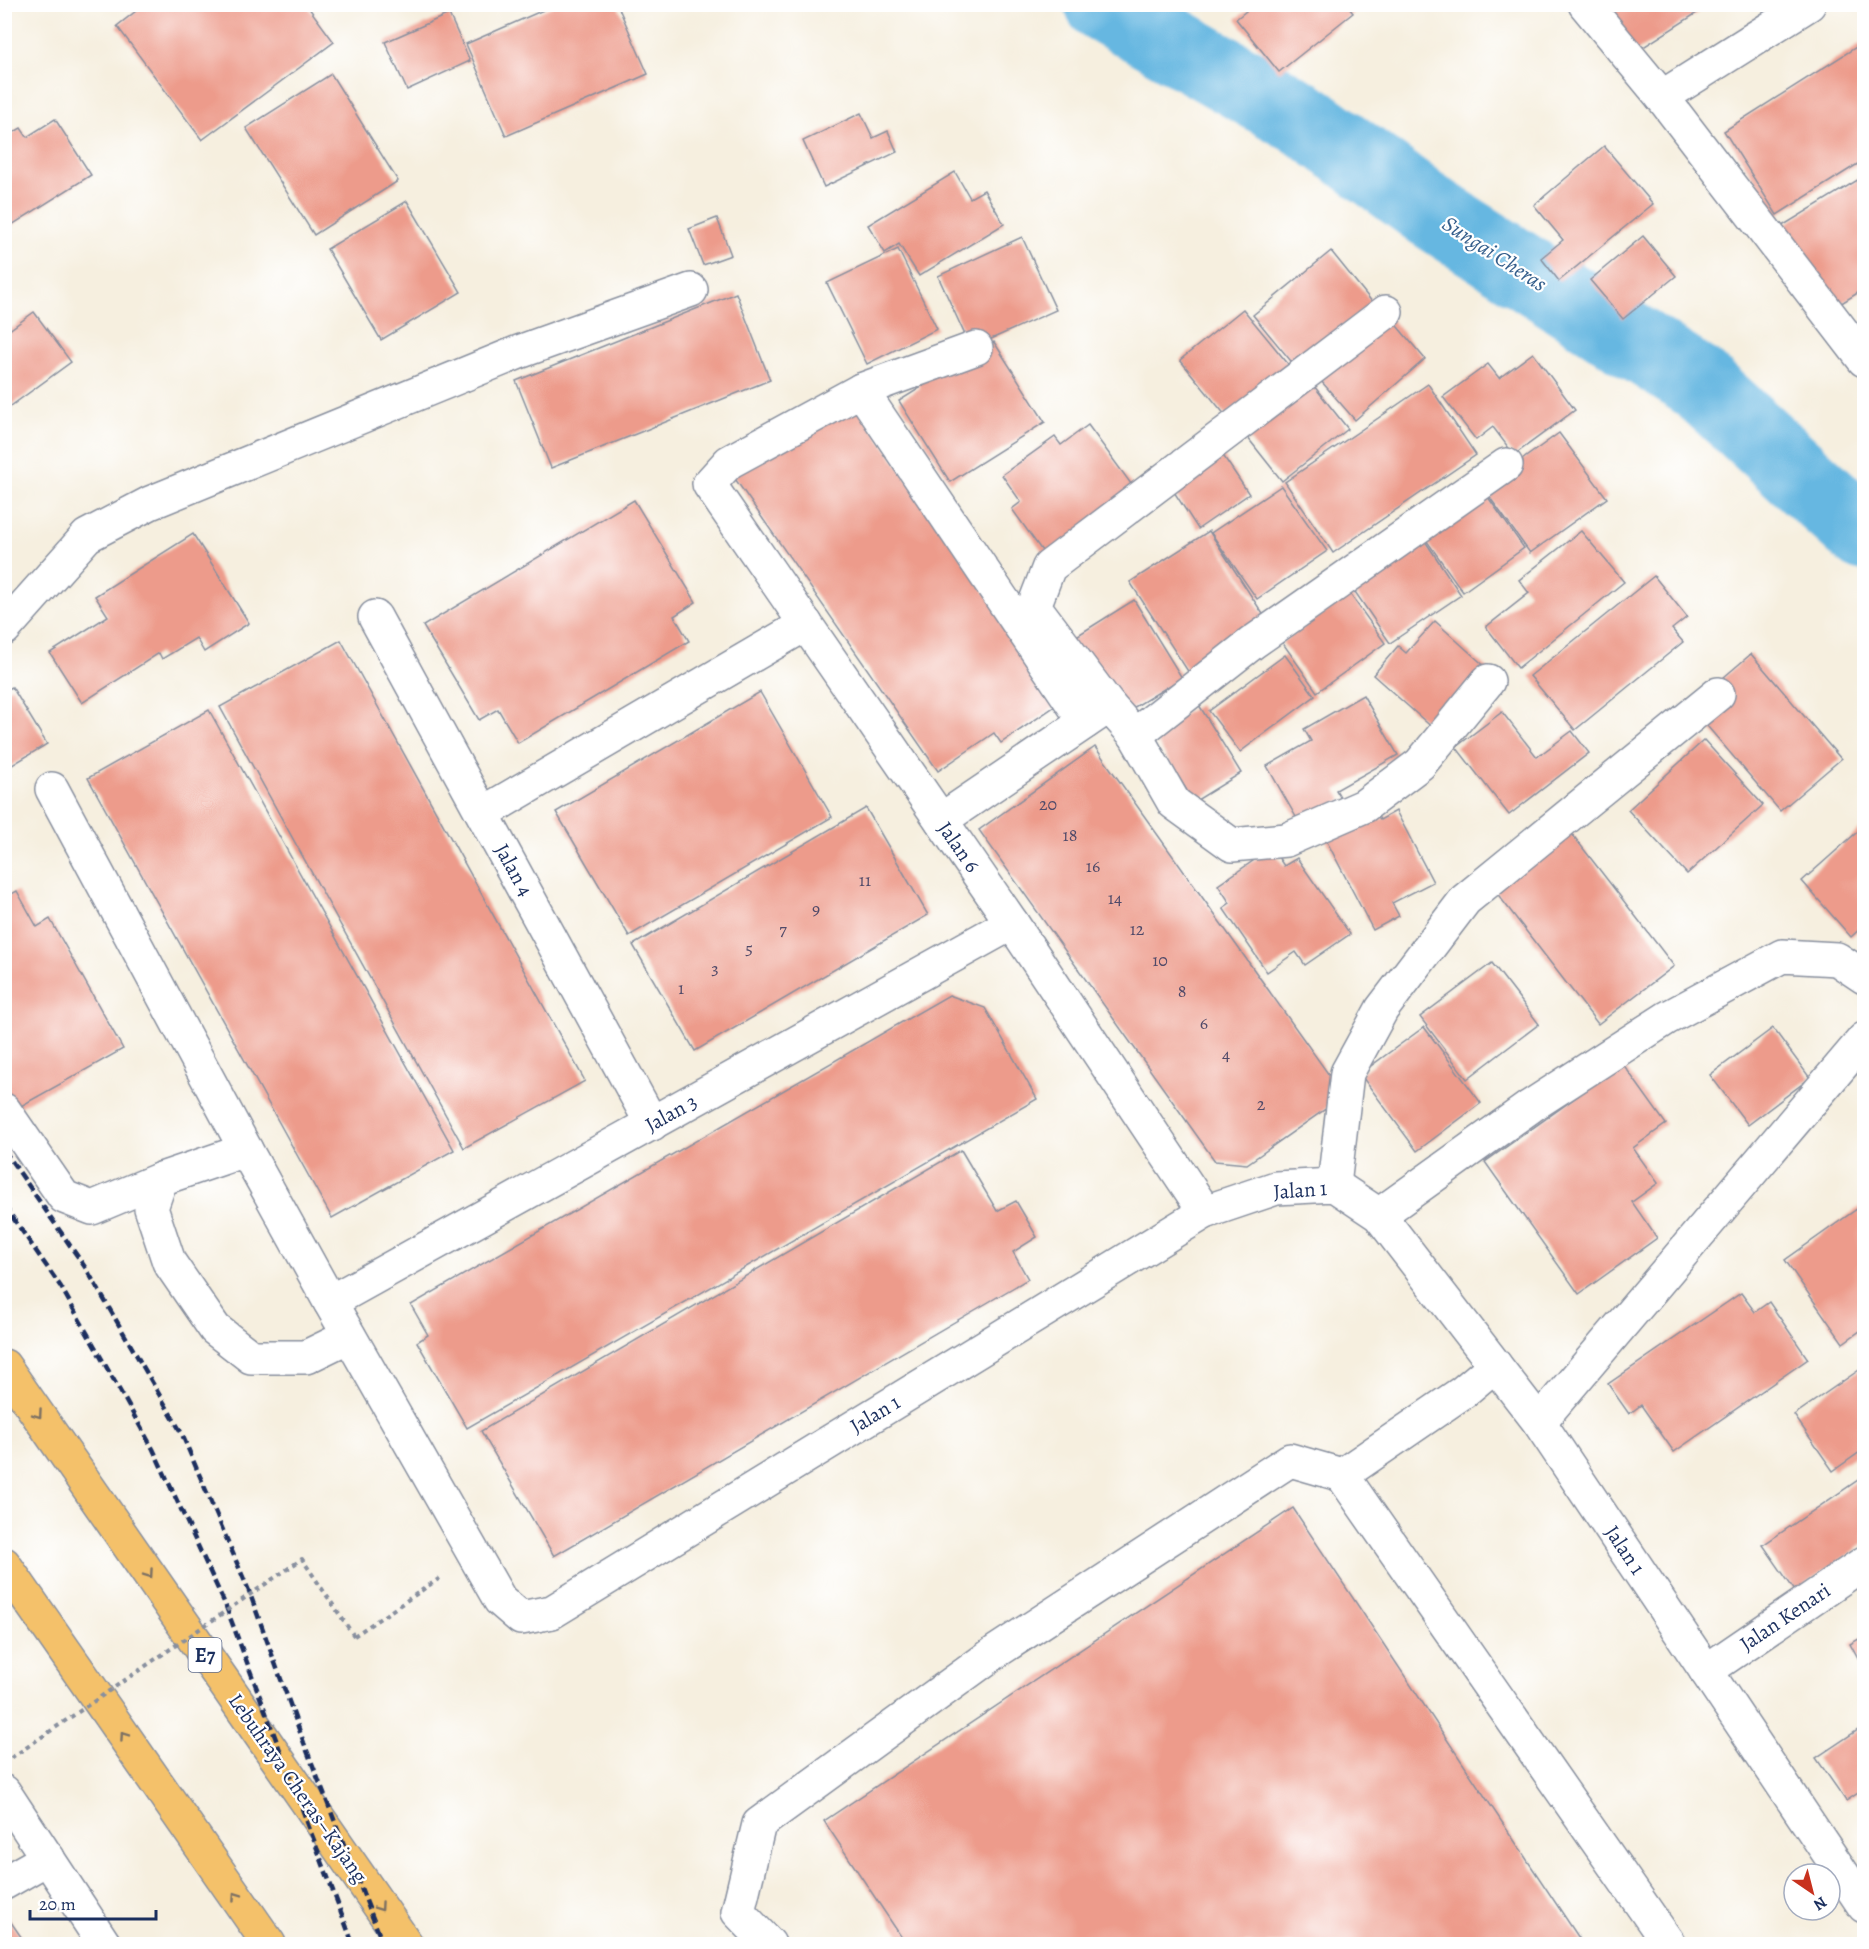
<svg xmlns="http://www.w3.org/2000/svg" width="1869" height="1949" font-family="Alegreya,serif">
  <rect width="100%" height="100%" fill="#fff"/>
  <filter id="ink" filterUnits="userSpaceOnUse"><feTurbulence type="fractalNoise" baseFrequency=".0167" numOctaves="2"/><feDisplacementMap in="SourceGraphic" scale="12" xChannelSelector="R" yChannelSelector="G"/><feConvolveMatrix kernelMatrix="1 2 1 2 8 2 1 2 1" color-interpolation-filters="sRGB"/></filter>
  <filter id="wash" filterUnits="userSpaceOnUse"><feTurbulence type="fractalNoise" baseFrequency=".008" numOctaves="4" result="noise"/><feDisplacementMap in="SourceGraphic" scale="24" xChannelSelector="R" yChannelSelector="G"/><feGaussianBlur stdDeviation="1.35" result="paint"/><feColorMatrix in="noise" values="0 0 0 0 0 0 0 0 0 0 0 0 0 0 0 0 0 1.4 0 .05"/><feComposite in="paint" operator="in"/></filter>
  <g filter="url(#wash)">
    <rect width="100%" height="100%" fill="#f6efdf"/>
    <g fill="none" stroke-linecap="round" stroke-linejoin="round">
      <path stroke="#66b7e1" stroke-width="75" d="M1102 4 1307 121 1432 212 1698 383 1864 534"/>
    </g>
    <g id="blocks">
      <g fill="#ed9b8b">
        <path d="M145 4H306L334 42 202 140 117 26Z"/>
        <path d="M557 4H617L648 74 506 136 466 44Z"/>
        <path d="M1255 4H1346L1353 13 1279 72 1236 19Z"/>
        <path d="M1584 4H1711L1620 62Z"/>
        <path d="M449 14 470 61 407 90 385 42Z"/>
        <path d="M1864 42V160L1777 215 1724 131Z"/>
        <path d="M331 74 398 181 314 235 246 128Z"/>
        <path d="M861 113 873 138 888 131 897 152 824 187 803 141Z"/>
        <path d="M55 119 91 175 4 230V138L21 128 27 137Z"/>
        <path d="M1604 146 1653 204 1559 281 1541 258 1563 240 1534 205Z"/>
        <path d="M955 172 970 198 984 190 1004 224 919 276 899 244 885 253 868 225Z"/>
        <path d="M1864 176V289L1832 309 1782 226Z"/>
        <path d="M407 201 461 292 381 340 327 249Z"/>
        <path d="M717 218 731 255 703 265 689 229Z"/>
        <path d="M1643 236 1676 276 1623 319 1590 280Z"/>
        <path d="M1022 237 1056 310 971 348 938 276Z"/>
        <path d="M898 249 937 329 867 364 827 283Z"/>
        <path d="M1331 251 1373 303 1295 366 1253 315Z"/>
        <path d="M736 293 770 380 551 468 516 381Z"/>
        <path d="M1243 309 1289 365 1226 416 1180 360Z"/>
        <path d="M34 312 71 362 4 411V334Z"/>
        <path d="M1386 313 1425 359 1355 420 1315 374Z"/>
        <path d="M994 342 1045 422 950 482 899 401 920 388 912 376 960 363Z"/>
        <path d="M1533 353 1575 410 1514 455 1493 427 1476 440 1443 397 1488 364 1499 378Z"/>
        <path d="M1310 381 1348 429 1282 481 1244 433Z"/>
        <path d="M1428 384 1476 455 1333 553 1285 482Z"/>
        <path d="M855 403 1061 702 1001 743 994 733 938 771 731 473Z"/>
        <path d="M1088 425 1137 492 1047 558 1012 509 1021 502 1002 475 1055 437 1061 445Z"/>
        <path d="M1559 433 1607 498 1530 553 1483 488Z"/>
        <path d="M1218 448 1249 494 1198 529 1167 481Z"/>
        <path d="M1281 486 1327 551 1257 599 1211 533Z"/>
        <path d="M1485 493 1524 548 1463 592 1424 537Z"/>
        <path d="M634 500 696 602 674 616 689 641 518 743 498 709 479 720 423 626Z"/>
        <path d="M1209 531 1272 628 1193 679 1130 582Z"/>
        <path d="M1581 531 1624 582 1518 668 1486 627 1529 593 1519 580Z"/>
        <path d="M193 534 249 623 204 652 196 638 162 659 159 653 82 703 50 653 108 616 95 596Z"/>
        <path d="M1421 535 1461 595 1390 643 1349 583Z"/>
        <path d="M1654 576 1687 617 1672 629 1683 642 1575 730 1530 676Z"/>
        <path d="M1350 594 1385 643 1317 692 1282 642Z"/>
        <path d="M1134 600 1182 678 1128 711 1067 642Z"/>
        <path d="M1435 621 1489 670 1435 730 1373 675 1398 646 1406 653Z"/>
        <path d="M341 640 585 1081 464 1148 220 707Z"/>
        <path d="M1751 654 1841 759 1780 811 1690 706Z"/>
        <path d="M1285 655 1315 696 1240 752 1209 711Z"/>
        <path d="M12 687 47 744 4 770V691Z"/>
        <path d="M760 692 832 817 629 936 556 812Z"/>
        <path d="M1363 695 1398 755 1336 790 1342 800 1300 824 1267 766 1311 741 1304 729Z"/>
        <path d="M1199 705 1241 773 1194 802 1152 734Z"/>
        <path d="M209 710 454 1150 332 1218 88 778Z"/>
        <path d="M1502 712 1537 757 1572 731 1589 753 1509 815 1456 747Z"/>
        <path d="M1704 740 1763 805 1687 874 1628 810Z"/>
        <path d="M1095 747 1344 1096 1247 1164 1215 1161 979 830Z"/>
        <path d="M1373 806 1380 820 1396 811 1433 882 1392 903 1399 916 1373 930 1322 832Z"/>
        <path d="M866 808 928 915 695 1051 633 945Z"/>
        <path d="M1565 825 1674 966 1598 1024 1489 883Z"/>
        <path d="M1864 826V925L1851 937 1802 881Z"/>
        <path d="M1272 848 1284 866 1297 858 1350 934 1305 965 1296 952 1267 972 1223 908 1230 903 1218 885Z"/>
        <path d="M17 891 37 927 50 919 123 1049 12 1111 4 1097V898Z"/>
        <path d="M1492 963 1539 1024 1467 1079 1420 1017Z"/>
        <path d="M949 995 985 1008 1037 1099 467 1428 417 1342 428 1335 411 1305Z"/>
        <path d="M1424 1027 1481 1103 1417 1151 1360 1074Z"/>
        <path d="M1773 1028 1810 1078 1748 1125 1710 1075Z"/>
        <path d="M1623 1064 1666 1124 1633 1148 1658 1183 1632 1202 1657 1238 1579 1294 1485 1162Z"/>
        <path d="M961 1150 997 1211 1016 1201 1037 1237 1013 1252 1028 1279 554 1556 481 1431Z"/>
        <path d="M1864 1204V1328L1843 1343 1785 1260Z"/>
        <path d="M1741 1293 1755 1312 1769 1302 1808 1359 1674 1452 1641 1405 1629 1414 1608 1384Z"/>
        <path d="M1862 1368 1864 1372V1449L1833 1471 1794 1415Z"/>
        <path d="M1864 1476V1544L1795 1591 1763 1545Z"/>
        <path d="M1293 1508 1583 1944H906L824 1821Z"/>
        <path d="M1864 1636V1670L1850 1644Z"/>
        <path d="M1864 1726V1789L1846 1801 1816 1758Z"/>
        <path d="M4 1912 26 1944H4Z"/>
      </g>
    </g>
  </g>
  <g filter="url(#ink)">
    <use href="#blocks" fill-opacity="0" stroke="#888f9e" stroke-width="1.5"/>
    <g fill="none" stroke-linecap="round" stroke-linejoin="round">
      <g stroke="#888f9e" stroke-width="36">
        <g id="minor">
          <path d="M1585 4 1662 97 1864 360"/>
          <path d="M1662 97 1809 4"/>
          <path d="M976 348 861 390 729 462 709 484 1012 923 1205 1212"/>
          <path d="M861 390 1085 722"/>
          <path d="M375 617 652 1124"/>
          <path d="M4 629 87 536 150 503 519 352 691 290"/>
          <path d="M1109 706 1034 606 1049 567 1386 312"/>
          <path d="M1135 735 1252 643 1506 465"/>
          <path d="M52 789 246 1150 330 1302 500 1600 521 1618 552 1612 1205 1212 1276 1188 1334 1185 1379 1215 1539 1422 1864 1906"/>
          <path d="M483 813 806 624"/>
          <path d="M941 820 1109 706 1135 735 1174 803 1232 845 1286 840 1364 806 1420 764 1488 681"/>
          <path d="M4 1110 64 1197 92 1208 161 1179 246 1150"/>
          <path d="M161 1179 151 1208 169 1262 215 1329 251 1357H306L349 1336"/>
          <path d="M1334 1185 1347 1073 1382 1009 1465 900 1718 694"/>
          <path d="M1379 1215 1531 1106 1667 1018 1782 956 1837 959 1864 977"/>
          <path d="M330 1302 1012 923"/>
          <path d="M1539 1422 1864 1039"/>
          <path d="M1342 1475 1463 1392 1495 1365"/>
          <path d="M1706 1671 1864 1563"/>
          <path d="M4 1792 104 1944"/>
          <path d="M4 1883 48 1858"/>
          <path d="M769 1944 738 1912 759 1824 997 1651 1290 1460 1342 1475 1669 1944"/>
        </g>
      </g>
      <g stroke="#888f9e" stroke-width="36">
        <g id="highway">
          <path d="M4 1366 406 1944"/>
          <path d="M4 1564 269 1944"/>
        </g>
      </g>
      <path stroke="#888f9e" stroke-width="4" stroke-dasharray="4.5 4.5" stroke-linecap="butt" d="M354 1636 443 1576"/>
      <use href="#minor" stroke="#fff" stroke-width="33"/>
      <use href="#highway" stroke="#f4c16a" stroke-width="33"/>
      <g stroke="#1b2f5e" stroke-width="4.5" stroke-dasharray="9 4.5" stroke-linecap="butt">
        <path d="M4 1150 87 1270 181 1432 249 1591 304 1743 383 1944"/>
        <path d="M4 1205 61 1287 153 1449 225 1604 353 1944"/>
      </g>
      <path stroke="#888f9e" stroke-width="4" stroke-dasharray="4.5 4.5" stroke-linecap="butt" d="M11 1758 302 1559 354 1636"/>
    </g>
    <defs><path id="oneway-chevron" d="M-2-3.5L2.5 0L-2 3.5" fill="none" stroke-width="1.6" stroke-linecap="round" stroke-linejoin="round" transform="scale(1.5)"/></defs>
    <g stroke="#7d7163">
      <use href="#oneway-chevron" transform="translate(38 1414) rotate(55)"/>
      <use href="#oneway-chevron" transform="translate(149 1574) rotate(55)"/>
      <use href="#oneway-chevron" transform="translate(124 1736) rotate(-125)"/>
      <use href="#oneway-chevron" transform="translate(236 1896) rotate(-125)"/>
      <use href="#oneway-chevron" transform="translate(380 1907) rotate(55)"/>
    </g>
  </g>
  <g text-anchor="middle" stroke-width="4.5" stroke-linejoin="round" paint-order="stroke">
    <g font-size="18" fill="#504a69">
      <text x="1048" y="810">20</text>
      <text x="1070" y="841">18</text>
      <text x="1093" y="872">16</text>
      <text x="865" y="886">11</text>
      <text x="1115" y="904">14</text>
      <text x="816" y="915">9</text>
      <text x="783" y="935">7</text>
      <text x="1137" y="935">12</text>
      <text x="749" y="954">5</text>
      <text x="1160" y="966">10</text>
      <text x="715" y="974">3</text>
      <text x="681" y="994">1</text>
      <text x="1182" y="997">8</text>
      <text x="1204" y="1029">6</text>
      <text x="1226" y="1060">4</text>
      <text x="1261" y="1110">2</text>
    </g>
    <rect fill="#fff" stroke="#5f6d8e" stroke-width="1.5" x="188.5" y="1638" width="33" height="34" rx="4.5"/>
    <g font-size="20" font-weight="bold" fill="#1b2f5e">
      <text x="205" y="1662">E7</text>
    </g>
    <g font-size="21" fill="#1b2f5e" stroke="#fff">
      <text transform="translate(959 847) rotate(55)" y="7">Jalan 6</text>
      <text transform="translate(514 870) rotate(61)" y="7">Jalan 4</text>
      <text transform="translate(671 1113) rotate(-29)" y="7">Jalan 3</text>
      <text transform="translate(1300 1190) rotate(-4)" y="7">Jalan 1</text>
      <text transform="translate(875 1414) rotate(-31)" y="7">Jalan 1</text>
      <text transform="translate(1625 1550) rotate(56)" y="7">Jalan 1</text>
      <text transform="translate(1785 1617) rotate(-34)" y="7">Jalan Kenari</text>
      <text transform="translate(298 1788) rotate(55)" y="7">Lebuhraya Cheras–Kajang</text>
    </g>
    <g font-size="22" font-style="italic" fill="#355f8c" stroke="#fff">
      <text transform="translate(1495 253) rotate(33)" y="8">Sungai Cheras</text>
    </g>
  </g>
  <rect width="1869" height="1949" fill="none" stroke="#fff" stroke-width="24"/>
  <g transform="translate(1812 1892) rotate(145)"><circle r="28" fill="#ffffff" stroke="#a4acbf" stroke-width="1.5"/>
  <path d="M0-4.5L10 22L0 15L-10 22Z" fill="#c8321e"/>
  <text y="-9" font-size="16" font-weight="bold" text-anchor="middle" fill="#1b2f5e">N</text>
  </g>
  <path d="M30 1910v9h126v-9" fill="none" stroke="#1b2f5e" stroke-width="3"/>
  <text x="39" y="1910" font-size="18" fill="#1b2f5e" stroke="#ffffff" stroke-width="4.5" paint-order="stroke">20 m</text>
</svg>
